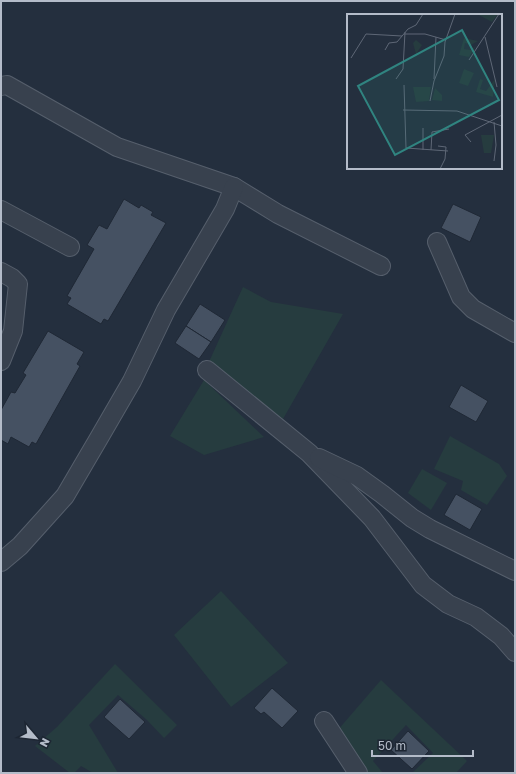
<svg xmlns="http://www.w3.org/2000/svg" width="516" height="774" font-family="'Golos Text',sans-serif">
  <rect width="100%" height="100%" fill="#242f3e"/>
  <g fill="#263c3f">
    <path d="M243 287 271 302 343 314 283 419 208 364Z"/>
    <path d="M204 380 264 437 204 455 170 436Z"/>
    <path d="M450 436 499 464 507 476 487 505 461 490 463 481 434 469Z"/>
    <path d="M422 469 447 483 431 510 408 493Z"/>
    <path d="M221 591 288 663 231 707 174 635Z"/>
    <path d="M115 664 177 725 164 738 147 720 118 695 89 725 118 773H93L81 766 74 773H70L35 746 57 727Z"/>
    <path d="M381 680 467 761 456 773H412L433 753 406 725 373 761 383 773H366L337 731Z"/>
  </g>
  <g fill="#455162" stroke="#1f2835">
    <path d="M124 199 139 208 141 205 153 212 151 215 166 223 108 321 104 319 101 324 67 304 71 298 67 296 94 249 87 245 99 225 107 229Z"/>
    <path d="M453 204 481 217 470 242 441 228Z"/>
    <path d="M200 304 225 320 211 342 186 326Z"/>
    <path d="M186 326 211 342 199 359 175 343Z"/>
    <path d="M48 331 84 352 77 364 80 366 36 444 32 442 29 447 11 437 8 444 1 440V410L11 392 15 393 26 375 23 373Z"/>
    <path d="M461 385 488 401 476 422 449 407Z"/>
    <path d="M456 494 482 509 470 530 444 515Z"/>
    <path d="M272 688 298 711 282 728 264 712 261 714 254 708Z"/>
    <path d="M120 699 145 722 129 739 104 717Z"/>
    <path d="M408 731 429 751 412 769 391 750Z"/>
  </g>
  <g fill="none" stroke-linecap="round" stroke-linejoin="round">
    <g stroke="#565f6c" stroke-width="20">
      <g id="minor">
        <path d="M1 86 7 85 117 147 234 187 278 214 381 266"/>
        <path d="M1 210 70 247"/>
        <path d="M437 242 461 297 473 309 515 333"/>
        <path d="M1 272 12 278 18 284 13 331 1 361"/>
        <path d="M207 370 309 453 372 518 423 585 448 604 476 617 501 636 515 652"/>
        <path d="M319 458 357 476 382 494 412 518 430 529 515 571"/>
        <path d="M1 562 20 546 65 496 99 438 132 381 166 310 225 209 234 187"/>
        <path d="M324 721 358 773"/>
      </g>
    </g>
    <use href="#minor" stroke="#38414e" stroke-width="18"/>
  </g>
  <g transform="translate(347 14)">
    <rect width="155" height="155" fill="#242f3e"/>
    <path d="M130 0H151L145 8ZM117 24 131 27 124 31 118 29 117 35 124 36 129 32 122 43 112 41ZM69 26 75 31 69 40 66 29ZM117 55 127 59 121 72 112 69ZM133 65 136 66 133 75 139 77 148 65 146 83 129 78ZM66 73H84L82 87 69 88ZM88 74 95 81V87L85 86ZM134 121H147L144 139H137Z" fill="#263c3f"/>
    <path fill="none" stroke="#5e6776" stroke-width="1" d="M57 20H78L99 26M138 23 150 73M38 36 42 29 50 28 61 15 69 11 76 0M4 44 19 20 55 22M122 46 152 0M49 65 56 55 58 18M87 65 89 23M57 71 59 134 101 137M83 87 87 67 97 42 98 28 108 0M56 96 110 97 155 112M124 128 118 121 155 101M91 132 99 133 98 145 93 155M76 136V114M84 136 85 118 102 115M147 147 149 131 147 108"/>
    <path fill="#308480" fill-opacity="0.15" stroke="#308480" stroke-width="2" d="M115 16 152 86 48 141 11 72Z"/>
    <rect width="155" height="155" fill="none" stroke="#b4bcc9" stroke-width="2"/>
  </g>
  <rect width="516" height="774" fill="none" stroke="#b4bcc9" stroke-width="4"/>
  <g transform="translate(36 738) rotate(118)" stroke="#1d2633" stroke-width="3" paint-order="stroke">
  <path d="M0-3L7 15L0 10L-7 15Z" fill="#b4bcc9"/>
  <text y="-6" font-size="11" font-weight="bold" text-anchor="middle" fill="#b4bcc9">N</text>
  </g>
  <path d="M372 750v6h101v-6" fill="none" stroke="#b4bcc9" stroke-width="2"/>
  <text x="378" y="750" font-size="12" fill="#b4bcc9" stroke="#1d2633" stroke-width="3" paint-order="stroke">50 m</text>
</svg>
